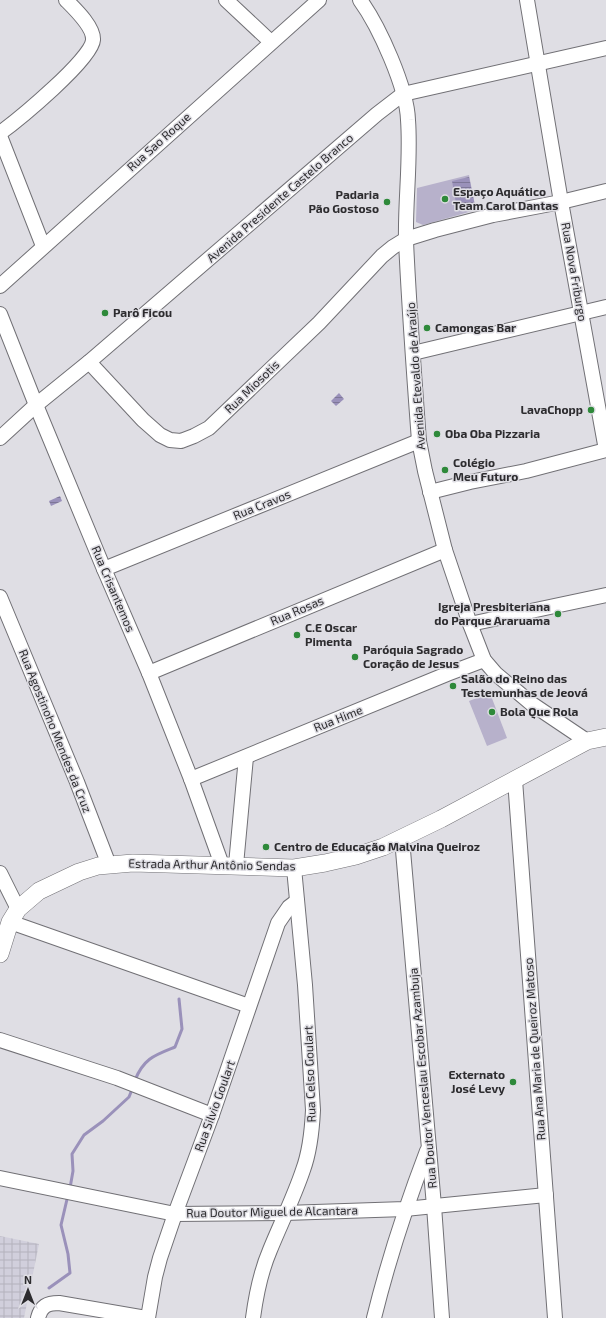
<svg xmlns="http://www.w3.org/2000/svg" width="606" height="1318" font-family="'Exo 2',sans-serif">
  <defs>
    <pattern id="industrial-grid" width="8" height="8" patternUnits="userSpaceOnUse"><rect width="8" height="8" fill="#d1cfdc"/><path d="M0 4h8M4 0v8" fill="none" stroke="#b4b2bd"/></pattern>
    <pattern id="water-rules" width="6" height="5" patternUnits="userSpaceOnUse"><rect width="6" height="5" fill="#9a91ba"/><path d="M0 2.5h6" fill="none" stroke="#7e7798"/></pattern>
  </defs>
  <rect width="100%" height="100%" fill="#dfdee4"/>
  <path fill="url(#industrial-grid)" d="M0 1236 39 1244 24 1318H0Z"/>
  <g fill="#b7b1cb">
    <path d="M469 175 476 210 423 225 416 222 417 188Z"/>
    <path d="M490 693 507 738 487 746 469 701Z"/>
  </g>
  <g fill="url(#water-rules)">
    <path d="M469 177 475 206 457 209 452 181Z"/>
    <path d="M339 393 344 399 336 406 331 401Z"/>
    <path d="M60 496 62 501 51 506 49 501Z"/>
  </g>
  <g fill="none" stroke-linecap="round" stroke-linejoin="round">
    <g stroke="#9a91ba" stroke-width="3">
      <path d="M135 1080C144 1058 155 1055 175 1047L182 1029 179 999"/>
      <path d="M70 1188 73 1171 72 1154 84 1135 103 1121 129 1097 133 1087"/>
      <path d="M49 1288 70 1273 68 1254 61 1225 68 1195"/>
    </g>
    <g stroke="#717075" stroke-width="16">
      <g id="minor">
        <path d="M226 0 271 42"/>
        <path d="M360 0C379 26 407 88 408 120 411 160 405 201 406 241 409 308 414 374 419 441L425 471 445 550 470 624 484 660 496 674 532 704 587 741"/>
        <path d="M0 133C18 120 92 59 93 40 94 27 75 9 66 0"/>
        <path d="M0 136 43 246"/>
        <path d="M0 286 319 0"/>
        <path d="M0 314 36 405 104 569 149 673 191 779 222 865"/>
        <path d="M413 353 606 307"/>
        <path d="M89 362 143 420 160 435 170 440 181 441 194 436 209 428 319 323 382 256 393 247 406 239 435 230 493 215 561 202 606 191"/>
        <path d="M0 438 36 405 89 362 377 114 403 94 606 48"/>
        <path d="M430 492 470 482 526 471 606 450 561 202 527 0"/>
        <path d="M104 569 419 441"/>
        <path d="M0 597 77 782 109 865"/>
        <path d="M470 624 606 595"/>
        <path d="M149 673 445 550"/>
        <path d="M191 779 447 674 484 660"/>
        <path d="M515 780 555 1318"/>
        <path d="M402 839 434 1206 442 1318"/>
        <path d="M236 865 246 757"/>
        <path d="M0 873 18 909"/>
        <path d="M10 922 249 1006"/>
        <path d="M0 1040 117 1078 212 1115"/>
        <path d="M0 1178 175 1214 285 1213 405 1209 546 1195"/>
        <path d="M38 1318C41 1306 47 1303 59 1303L146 1318"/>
        <path d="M148 1318 155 1277 160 1258 175 1214 212 1115 278 923 289 907 297 901"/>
        <path d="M253 1318C256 1295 261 1271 270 1250 281 1223 294 1197 303 1170 310 1151 312 1131 313 1110L305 985 294 868"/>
        <path d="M374 1318C388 1261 406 1206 427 1151"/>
      </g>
    </g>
    <g stroke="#717075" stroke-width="18">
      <path id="major" d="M0 954 10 922 18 909 39 891 79 872 98 866 133 863 294 868 325 863 356 856 383 847 441 819 587 741 606 737"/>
    </g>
    <use href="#minor" stroke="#fff" stroke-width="14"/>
    <use href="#major" stroke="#fff" stroke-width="17"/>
  </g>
  <g fill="#2e893a" stroke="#dfdee4" stroke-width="1.5">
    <circle cx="445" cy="199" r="4"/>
    <circle cx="387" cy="202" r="4"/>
    <circle cx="105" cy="313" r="4"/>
    <circle cx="427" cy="328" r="4"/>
    <circle cx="591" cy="410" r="4"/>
    <circle cx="437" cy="434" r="4"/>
    <circle cx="445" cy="470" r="4"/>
    <circle cx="558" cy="614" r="4"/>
    <circle cx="297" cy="635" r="4"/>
    <circle cx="355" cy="657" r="4"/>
    <circle cx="453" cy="686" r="4"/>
    <circle cx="492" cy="712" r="4"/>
    <circle cx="266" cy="847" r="4"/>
    <circle cx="513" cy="1082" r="4"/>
  </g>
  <g text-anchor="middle" stroke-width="3" stroke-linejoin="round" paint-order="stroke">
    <g font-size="12" fill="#2d2c2f" stroke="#dfdee4">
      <text transform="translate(159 142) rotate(-42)" y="4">Rua Sao Roque</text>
      <text transform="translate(280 198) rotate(-41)" y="4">Avenida Presidente Castelo Branco</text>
      <text transform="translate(574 272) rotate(80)" y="4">Rua Nova Friburgo</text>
      <text transform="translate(416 376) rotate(-94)" y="4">Avenida Etevaldo de Araújo</text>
      <text transform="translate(252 387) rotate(-44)" y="4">Rua Miosotis</text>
      <text transform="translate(262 505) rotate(-22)" y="4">Rua Cravos</text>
      <text transform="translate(113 589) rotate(67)" y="4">Rua Crisantemos</text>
      <text transform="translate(297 611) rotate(-23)" y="4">Rua Rosas</text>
      <text transform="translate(338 719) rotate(-22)" y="4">Rua Hime</text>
      <text transform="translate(55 731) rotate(68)" y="4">Rua Agostinoho Mendes da Cruz</text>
      <text transform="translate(212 865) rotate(1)" y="4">Estrada Arthur Antônio Sendas</text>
      <text transform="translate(535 1049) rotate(-94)" y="4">Rua Ana Maria de Queiroz Matoso</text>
      <text transform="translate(310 1074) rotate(-92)" y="4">Rua Celso Goulart</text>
      <text transform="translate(423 1078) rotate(-95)" y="4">Rua Doutor Venceslau Escobar Azambuja</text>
      <text transform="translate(215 1106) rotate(-70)" y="4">Rua Silvio Goulart</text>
      <text transform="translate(272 1212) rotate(-1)" y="4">Rua Doutor Miguel de Alcantara</text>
    </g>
    <g font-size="12" font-weight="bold" fill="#2d2c2f" stroke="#dfdee4" text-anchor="start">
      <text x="453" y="196">Espaço Aquático<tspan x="453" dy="14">Team Carol Dantas</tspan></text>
      <text x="379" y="199" text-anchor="end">Padaria<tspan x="379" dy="14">Pão Gostoso</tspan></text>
      <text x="113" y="317">Parô Ficou</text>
      <text x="435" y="332">Camongas Bar</text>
      <text x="583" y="414" text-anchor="end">LavaChopp</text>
      <text x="445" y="438">Oba Oba Pizzaria</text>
      <text x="453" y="467">Colégio<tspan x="453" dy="14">Meu Futuro</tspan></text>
      <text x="550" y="611" text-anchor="end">Igreja Presbiteriana<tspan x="550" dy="14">do Parque Araruama</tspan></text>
      <text x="305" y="632">C.E Oscar<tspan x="305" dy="14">Pimenta</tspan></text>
      <text x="363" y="654">Paróquia Sagrado<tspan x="363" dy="14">Coração de Jesus</tspan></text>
      <text x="461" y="683">Salão do Reino das<tspan x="461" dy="14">Testemunhas de Jeová</tspan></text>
      <text x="500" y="716">Bola Que Rola</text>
      <text x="274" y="851">Centro de Educação Malvina Queiroz</text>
      <text x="505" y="1079" text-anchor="end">Externato<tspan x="505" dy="14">José Levy</tspan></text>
    </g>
  </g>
  <g transform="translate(28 1290)" stroke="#dfdee4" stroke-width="3" paint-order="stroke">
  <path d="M0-3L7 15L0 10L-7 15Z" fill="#2d2c2f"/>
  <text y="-6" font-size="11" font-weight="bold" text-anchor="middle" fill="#2d2c2f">N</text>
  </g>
</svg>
